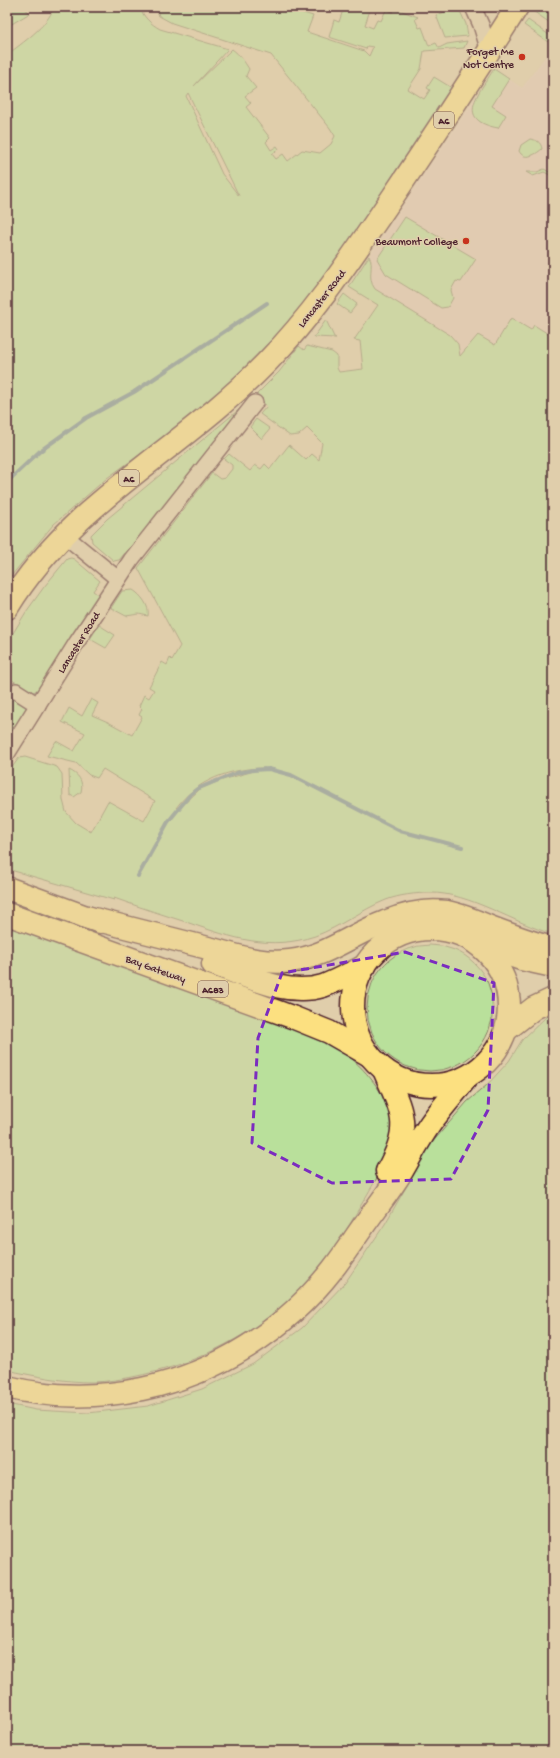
<svg xmlns="http://www.w3.org/2000/svg" width="560" height="1758" font-family="'Gochi Hand',sans-serif">
  <rect width="100%" height="100%" fill="#e0ceab"/>
  <filter id="ink" filterUnits="userSpaceOnUse"><feTurbulence type="fractalNoise" baseFrequency=".025" numOctaves="2"/><feDisplacementMap in="SourceGraphic" scale="8" xChannelSelector="R" yChannelSelector="G"/><feConvolveMatrix kernelMatrix="1 2 1 2 8 2 1 2 1" color-interpolation-filters="sRGB"/></filter>
  <g filter="url(#ink)">
    <path fill="#e3c8b9" d="M553 46V416L460 357 458 344 450 335 376 291 371 281 372 260 369 256 494 69 522 88Z"/>
    <g fill="#b9e09b" stroke="#828063" fill-rule="evenodd">
      <path d="M7 7H23L30 13 10 25 7 21Z"/>
      <path d="M54 7H140C143 17 151 24 160 29L228 49 194 86 232 49C240 55 244 61 249 69L246 76 256 88 245 96 251 103 246 107 270 138 266 142 271 150 277 146 279 149 272 154 276 159 283 154 288 161 302 150 320 153 331 144 335 136 330 128 271 55 172 23 159 16 156 7H295L294 10 313 16 307 32 364 51 369 56 373 47 367 46 366 49 329 37 334 20 339 22 344 7H371L365 25 373 28 377 20 381 21 385 12 387 10 393 12 394 8 418 17 415 19 419 28 422 27 429 46 436 43 439 48 447 44 467 41 464 48 424 51 421 69 408 89 424 99 430 90 427 88 434 77 452 88 332 266 288 323 231 381 196 412 170 433 107 478 53 525 7 581V55C23 42 47 27 54 7ZM188 93 239 196 222 174 186 96Z"/>
      <path d="M447 7H458L459 9 466 24 468 36 445 38 436 15 445 12Z"/>
      <path d="M535 7H553V25L533 11Z"/>
      <path d="M528 20 552 37 548 42 524 25Z"/>
      <path d="M494 69 509 79 492 106 506 115 498 128C454 120 479 93 494 69Z"/>
      <path d="M530 139C537 140 541 142 542 149 535 155 524 161 519 151L521 145Z"/>
      <path d="M544 169 551 173 550 175 544 172 533 176 526 172H537Z"/>
      <path d="M405 217 476 259 461 282 456 281 451 290 453 298 448 307 441 308 386 274 377 259Z"/>
      <path d="M369 256C375 266 366 277 375 289L450 335 458 344 460 356 478 335 495 345 511 318 531 330 534 325 550 335 553 331V934C515 924 469 892 430 893 416 893 399 895 386 900 361 910 340 927 315 936 269 951 233 938 189 923 164 915 139 907 114 898V900L7 869V774L19 758 25 757 57 767 62 774 63 800 66 812 76 823 91 832 108 801 144 821 155 801 103 769 97 778 89 775 76 763 47 756 56 741 74 751 85 733 62 722 69 708 82 716 91 699 98 703 92 715 108 722 132 735 142 717 139 715 142 709 139 706 144 695 149 698 154 690 149 687 162 662 167 665 170 658 172 660 180 646 138 568 212 473 220 479 225 478 232 469V465L224 459 229 454 250 471 255 465 261 469 265 464 270 469 289 445 306 460 312 454 319 460 322 443 307 428 299 435 290 436 260 414 267 406 255 396 279 372 299 346 304 350 307 346 332 352 337 356V368L339 372 363 369 360 341 354 340 378 305 349 287ZM265 768 222 780 200 789 180 808H176C196 780 231 768 265 768Z"/>
      <path d="M344 294 357 304 350 313 337 304Z"/>
      <path d="M326 320 334 337 336 338 314 337Z"/>
      <path d="M242 407 128 555 125 553 119 560 114 561 92 542 91 535 107 519Z"/>
      <path d="M256 419 269 428 270 429 262 439 250 427Z"/>
      <path d="M71 558 74 559 100 581 93 591 100 596 42 688 33 692 10 679 7 685V643L26 612 44 587 67 559Z"/>
      <path d="M133 590C141 595 150 606 148 616L139 614 126 616 111 608 122 591Z"/>
      <path d="M99 625 115 635 106 648 90 639Z"/>
      <path d="M7 692C15 696 27 701 27 711L7 743Z"/>
      <path d="M69 770C78 774 84 781 81 792L74 797 70 795Z"/>
      <path d="M7 924 318 1037C326 1041 335 1045 342 1051 364 1067 388 1095 392 1122 396 1150 380 1172 367 1195 356 1213 346 1232 334 1249 298 1300 251 1336 194 1359 168 1370 119 1382 92 1382 63 1382 35 1376 7 1370Z"/>
      <circle cx="430" cy="1008" r="63"/>
      <path d="M553 1013V1751H7V1404L36 1410 88 1413 148 1406 202 1389 253 1364 302 1328 345 1283 385 1224 430 1145 467 1102 487 1085 509 1061 522 1040 548 1015Z"/>
    </g>
    <g fill="none" stroke-linecap="round" stroke-linejoin="round">
      <g stroke="#678693" stroke-width="4">
        <path d="M7 482 40 451 86 418 134 392 267 303"/>
        <path d="M138 876 168 822 189 796 197 789 216 781 237 773 253 770 269 769 291 775 400 831 462 847"/>
      </g>
      <g stroke="#4a1f2b" stroke-width="18">
        <g id="street">
          <path d="M473 7 481 25 489 51"/>
          <path d="M64 535 118 579"/>
          <path d="M16 691 38 705"/>
          <path d="M7 754 77 642 131 560 255 403"/>
        </g>
      </g>
      <g stroke="#4a1f2b" stroke-width="25">
        <path id="primary" d="M7 608C27 575 53 545 81 519 141 464 210 421 267 362 315 313 351 258 390 201 433 137 476 72 517 7"/>
      </g>
      <g stroke="#4a1f2b" stroke-width="25">
        <g id="highway">
          <path d="M7 888 100 922"/>
          <path d="M7 914 292 1017 329 1032 369 1055"/>
          <path d="M86 917C125 927 165 937 204 947 233 954 259 965 290 961 326 957 352 934 385 922 404 914 425 909 447 912 462 915 476 921 490 927 511 935 531 943 553 948"/>
          <circle cx="431" cy="1007" r="78"/>
          <path d="M480 944 521 959 553 966"/>
          <path d="M213 964C248 976 286 997 323 986 337 981 351 973 365 966"/>
          <path d="M506 1030 534 1008 553 999"/>
          <path d="M384 1070C403 1114 412 1126 387 1171"/>
          <path d="M7 1387C50 1398 98 1398 142 1389 218 1373 284 1331 332 1270 343 1256 352 1242 362 1228 375 1209 390 1191 402 1171 412 1154 421 1136 433 1120 444 1105 456 1092 467 1077"/>
        </g>
      </g>
      <use href="#street" stroke="#e0ceab" stroke-width="15"/>
      <use href="#primary" stroke="#fce080" stroke-width="22"/>
      <use href="#highway" stroke="#fce080" stroke-width="22"/>
    </g>
  </g>
  <path d="M0 0H560V1758H0ZM405 952 494 983 488 1110 451 1179 332 1183 252 1143 258 1038 282 973Z" fill="#e0ceab" fill-opacity=".55" fill-rule="evenodd"/>
  <path fill="none" stroke="#7b2cbf" stroke-width="3" stroke-dasharray="8 5" stroke-linejoin="round" d="M405 952 494 983 488 1110 451 1179 332 1183 252 1143 258 1038 282 973Z"/>
  <g fill="#c8321e" stroke="#e0ceab" stroke-width="1.5">
    <circle cx="522" cy="57" r="4"/>
    <circle cx="466" cy="241" r="4"/>
  </g>
  <g text-anchor="middle" stroke-width="3" stroke-linejoin="round" paint-order="stroke">
    <g fill="#e0ceab" stroke="#775451" stroke-width="1">
      <rect x="434" y="112" width="20" height="16" rx="3"/>
      <rect x="119" y="470" width="20" height="16" rx="3"/>
      <rect x="198" y="981" width="30" height="16" rx="3"/>
    </g>
    <g font-size="10" font-weight="bold" fill="#4a1f2b">
      <text x="444" y="124">A6</text>
      <text x="129" y="482">A6</text>
      <text x="213" y="993">A683</text>
    </g>
    <g font-size="11" fill="#4a1f2b" stroke="#e0ceab" text-anchor="end">
      <text x="514" y="55">Forget Me<tspan x="514" dy="13">Not Centre</tspan></text>
      <text x="458" y="245">Beaumont College</text>
    </g>
    <g font-size="11" fill="#4a1f2b" stroke="#e0ceab">
      <text transform="translate(321 298) rotate(-52)" y="4">Lancaster Road</text>
      <text transform="translate(78 642) rotate(-58)" y="4">Lancaster Road</text>
      <text transform="translate(156 968) rotate(20)" y="4">Bay Gateway</text>
    </g>
  </g>
  <rect width="560" height="1758" fill="none" stroke="#e0ceab" stroke-width="24"/>
  <rect x="12" y="12" width="536" height="1734" fill="none" stroke="#4a1f2b" stroke-width="1.5" filter="url(#ink)"/>
</svg>
